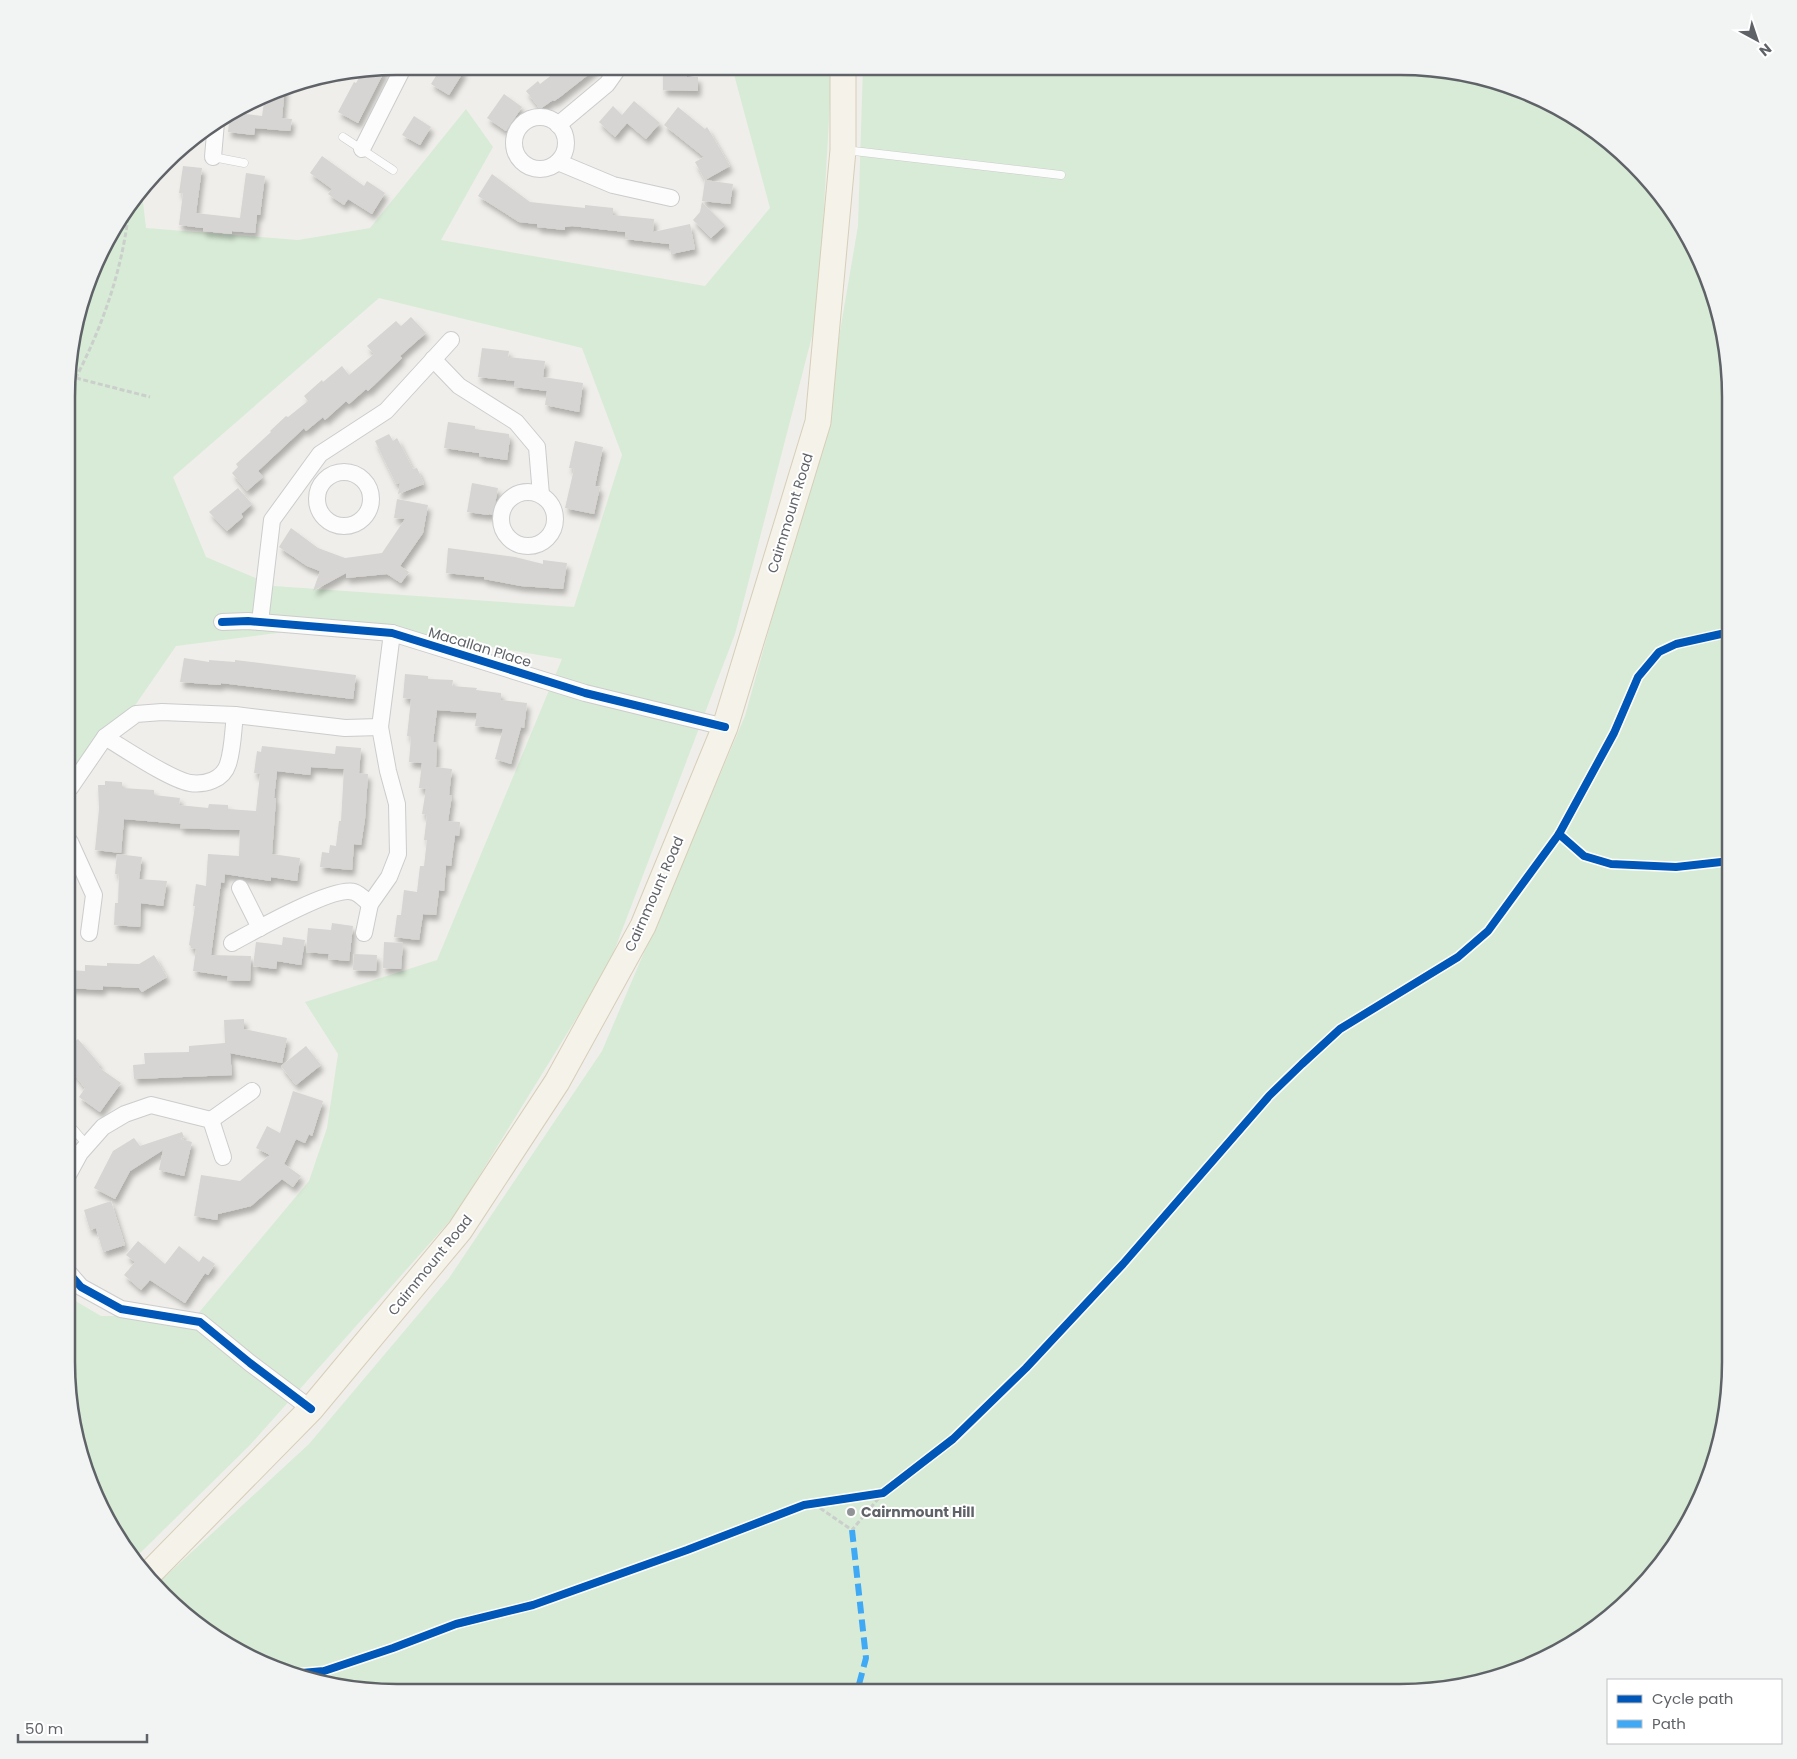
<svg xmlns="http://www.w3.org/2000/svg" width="1797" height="1759" font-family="Poppins,sans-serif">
  <defs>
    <filter id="shadow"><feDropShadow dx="3" dy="5.5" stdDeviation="2.5" flood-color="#0004"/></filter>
  </defs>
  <rect width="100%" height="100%" fill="#efeeea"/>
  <g fill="#d8ebd6" fill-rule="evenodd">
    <path d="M732 67H828L831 84 818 313 735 634 608 967 455 1215 249 1446 133 1560 84 1469 67 1384V1296L101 1316H196L309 1181 327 1128 338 1054 305 1002 437 960 562 659 354 623 176 646 96 762 70 778 73 333 111 231 142 194 146 228 298 240 370 228 466 109 493 147 441 240 705 286 770 208ZM379 298 582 348 622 455 574 607 274 586 206 557 173 477Z"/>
    <path d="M863 67 1443 69 1506 84 1565 110 1618 148 1662 195 1706 271 1730 375V1384L1719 1448 1697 1509 1649 1580 1602 1624 1526 1668 1422 1692H375L311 1681 250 1659 195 1624 156 1585 309 1444 449 1278 602 1051 745 716 806 496 835 361 858 226Z"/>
  </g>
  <g fill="#d6d5d3" filter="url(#shadow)">
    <path d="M442 66H456L464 71 449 95 431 84Z"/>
    <path d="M562 67H598L560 97 554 101 553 100 540 109 526 91 538 81 540 84Z"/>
    <path d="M663 67H687V77H698V91L663 90Z"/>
    <path d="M386 68 358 123 338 112 354 82 356 83 360 76 363 77 367 71Z"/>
    <path d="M285 86 282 118 292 119 290 131 255 128 254 135 228 132 230 112 262 116 265 96Z"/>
    <path d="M504 94 522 107 506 131 487 118Z"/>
    <path d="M634 101 660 123 646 139 627 123 615 137 599 122 613 106 622 115Z"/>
    <path d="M678 107 705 129 707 127 730 166 705 180 733 184 730 204 702 201 705 180 695 162 704 157 664 125Z"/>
    <path d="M414 116 431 127 420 145 402 135Z"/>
    <path d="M322 156 364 186 367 181 385 193 372 214 348 199 344 205 328 194 332 189 310 173Z"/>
    <path d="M183 166 202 168 196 213 240 218 246 173 265 176 260 215H257L255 233 232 231V234L203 231V228L179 225 183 193H179Z"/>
    <path d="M492 174 530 202 585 208V205L613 208V215L654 219 653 232 690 224 695 249 671 254 669 244 625 239V232L572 226 565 227V230L537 227V224L519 222 478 196Z"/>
    <path d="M702 202 725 225 711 238 693 220 700 212Z"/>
    <path d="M411 317 426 333 400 356 402 358 368 391 366 389 349 404 346 401 325 420 323 417 306 431 304 428 258 471 263 477 247 491 232 473 238 467 236 464 271 432 270 431 286 416 288 417 308 401 304 396 322 380 323 382 342 366 349 375 374 354 367 346 396 321 401 326Z"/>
    <path d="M482 348 509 351 508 357 545 361 543 377 583 383 579 412 545 405 547 391 514 387 515 381 478 377Z"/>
    <path d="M448 422 475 426V429L509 434V438H510L507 460 479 456V453L444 448Z"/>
    <path d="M389 434 393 441 397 438 413 469 417 468 424 484 398 494 400 483 396 484 375 441Z"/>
    <path d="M575 441 603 447 595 486 600 487 594 514 565 508 574 469 569 468Z"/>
    <path d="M472 483 498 488 493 515 489 514V515L467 512Z"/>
    <path d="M238 488 252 504 241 514 243 517 227 531 209 512Z"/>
    <path d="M397 499 428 505 423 533 400 566 409 572 401 583 387 574 346 578V573L313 591 320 571 307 566 279 547 291 528 318 548 345 558 382 553 405 519 394 518Z"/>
    <path d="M448 548 515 557 543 564V560L567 563 563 589 521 586 484 579V577L446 573Z"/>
    <path d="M184 658 209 662V660L235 662V660L356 675 353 699 221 683V685L180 682Z"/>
    <path d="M405 674 428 676V679L453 680 452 686 477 688 476 690 501 693V700L527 703 524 728 521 727 511 764 495 759 503 729 475 726 477 713 437 710 433 742H437L436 767 452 769 449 795H452L448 821 460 822 459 836 455 835 451 866 446 865 444 891 439 890 436 915 423 914 419 940 394 937 397 915H401L404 890 417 892 420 866H424L427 840H424L427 815 422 814 426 789 419 788 422 763 409 762 411 737 407 736 411 699 403 698Z"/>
    <path d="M262 746 335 754 336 746 361 748 359 773 368 774 365 819 361 845 354 844 352 870 320 867 322 852 329 853 330 845 336 846 339 821H341L344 769 311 767 310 775 277 771 274 798H276L272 854 300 858 297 881 271 877V881L225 874 224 883 221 882 211 955 251 956 250 981 227 980 228 976 193 971 196 949 191 948V946L189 945 195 906H193L196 884 206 886 208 854 239 856 240 830 180 828 181 824 124 819 121 853 95 850 99 809 98 785H105V781L122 782V788L154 790V795L180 798 179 805 208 808 209 804 228 805V809L256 811 260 774 254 773 257 751 261 752Z"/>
    <path d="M117 854 142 857 139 879 167 881 163 906 141 903 140 927 114 925 115 903H118L119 874H115Z"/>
    <path d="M332 923 353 926 349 961 328 959 329 954 306 952 308 928 331 930Z"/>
    <path d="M283 937 305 940 301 965 277 961 276 969 253 966 256 942 282 945Z"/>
    <path d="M384 942 403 943 401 969 383 968Z"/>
    <path d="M354 954 377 955 376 971 353 970Z"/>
    <path d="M154 955 167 977 142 992 139 988 103 986V990L69 988V970L85 971V965L107 966V963L139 964Z"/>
    <path d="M244 1019V1029L287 1038 282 1063 230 1053 232 1075 134 1079 133 1065 145 1064 144 1053 189 1052V1046L225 1043 224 1020Z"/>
    <path d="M78 1039 100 1065 98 1067 121 1083 100 1112 79 1097 85 1088 69 1068V1046Z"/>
    <path d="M306 1046 321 1065 296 1085 281 1066Z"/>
    <path d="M293 1091 323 1101 312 1136 309 1134 305 1143 296 1139 284 1164 301 1176 293 1187 282 1179 251 1206 218 1214 217 1220 194 1216 201 1175 240 1181 270 1155 256 1148 267 1126 280 1133Z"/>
    <path d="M182 1132 184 1137 180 1139 192 1142 184 1176 159 1170 163 1150 130 1171 115 1199 94 1188 113 1151 134 1138 140 1146Z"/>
    <path d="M111 1201 125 1245 103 1252 96 1228 90 1230 84 1210Z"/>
    <path d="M138 1241 165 1264 179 1246 199 1262 203 1256 215 1264 208 1275 205 1273 185 1303 150 1280 141 1290 124 1275 135 1262 126 1255Z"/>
  </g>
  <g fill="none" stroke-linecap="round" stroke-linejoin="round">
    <g stroke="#cbcccc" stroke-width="9">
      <g id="service">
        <path d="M343 137 393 170"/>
        <path d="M845 150 1061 175"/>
        <path d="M213 157 244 163"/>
        <path d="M68 1123 87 1145"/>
      </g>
    </g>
    <g stroke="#cbcccc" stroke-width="18">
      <g id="minor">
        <circle cx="540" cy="143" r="26"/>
        <path d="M558 125 607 84 619 67"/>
        <path d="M362 149 404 66"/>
        <path d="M213 157 216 122"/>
        <path d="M558 162 613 185 671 198"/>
        <path d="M433 359 459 386 516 422 537 447 541 495"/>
        <circle cx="344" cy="499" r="27"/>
        <circle cx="528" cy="519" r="27"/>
        <path d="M222 622 248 621 392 633 585 693 725 727"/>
        <path d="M260 622 272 520 320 454 386 411 451 340"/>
        <path d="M105 737C125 749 169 779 190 783 205 785 223 780 228 764 233 749 233 730 235 715"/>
        <path d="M70 788 105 737 136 714 162 712 235 715 345 728 380 727"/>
        <path d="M70 842 94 895 89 933"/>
        <path d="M240 888 260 928"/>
        <path d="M364 933 370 904 389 877 398 854 397 804 388 771 380 727 392 633"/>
        <path d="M232 943C252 932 335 885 354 892 360 894 365 900 370 904"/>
        <path d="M211 1120 252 1091"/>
        <path d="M68 1175 80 1153 103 1127 125 1114 151 1105 211 1120 223 1157"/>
        <path d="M68 1272 81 1287 121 1309 200 1322 250 1363 311 1409"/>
      </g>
    </g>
    <g stroke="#d7ceb8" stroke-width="27">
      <path id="primary" d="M147 1576 311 1409 460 1230 557 1082 643 926 725 727 818 422 843 150V67"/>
    </g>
    <g stroke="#cacfcc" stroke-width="3" stroke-dasharray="5 2.5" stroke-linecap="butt">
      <path d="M76 378 150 397"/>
      <path d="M72 385C101 331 123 270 129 208"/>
      <path d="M814 1504 852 1530 883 1493"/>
    </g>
    <use href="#service" stroke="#fdfcfc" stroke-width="8"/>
    <use href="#minor" stroke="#fdfcfc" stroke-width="16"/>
    <use href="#primary" stroke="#f4f2e9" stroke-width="25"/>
    <path stroke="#3fa9f5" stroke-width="6" stroke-dasharray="12 6" stroke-linecap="butt" d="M852 1530 866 1658 857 1692"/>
    <g stroke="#fff" stroke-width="11">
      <g id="cycleway">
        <path d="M222 622 248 621 392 633 585 693 725 727"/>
        <path d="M1559 834 1584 856 1611 864 1676 867 1730 861"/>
        <path d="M68 1272 81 1287 121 1309 200 1322 250 1363 311 1409"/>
        <path d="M290 1674 324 1671 393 1648 456 1624 533 1605 687 1550 804 1505 883 1493 953 1439 1026 1368 1123 1264 1269 1096 1302 1064 1340 1029 1458 957 1488 931 1559 834 1614 733 1638 677 1659 652 1676 644 1730 632"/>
      </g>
    </g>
    <use href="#cycleway" stroke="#0057b8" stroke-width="8"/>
  </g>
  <circle fill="#919496" stroke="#fff" stroke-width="2" cx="851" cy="1512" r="5"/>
  <g text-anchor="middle" stroke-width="4" stroke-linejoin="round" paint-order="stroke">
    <g font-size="14" fill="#5f6368" stroke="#fff">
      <text transform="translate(790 513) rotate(-73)" y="5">Cairnmount Road</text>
      <text transform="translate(480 647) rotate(17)" y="5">Macallan Place</text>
      <text transform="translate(654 894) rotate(-66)" y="5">Cairnmount Road</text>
      <text transform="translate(430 1265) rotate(-51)" y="5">Cairnmount Road</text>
    </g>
    <g font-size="14" font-weight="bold" fill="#5f6368" stroke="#fff" text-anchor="start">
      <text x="861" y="1517">Cairnmount Hill</text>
    </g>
  </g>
  <path d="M0 0H1797V1759H0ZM397 75H1400A322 322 0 0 1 1722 397V1362A322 322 0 0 1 1400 1684H397A322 322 0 0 1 75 1362V397A322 322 0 0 1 397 75Z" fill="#f2f3f3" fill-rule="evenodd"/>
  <path fill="none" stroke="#5f6368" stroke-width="2.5" d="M397 75H1400A322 322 0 0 1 1722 397V1362A322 322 0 0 1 1400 1684H397A322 322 0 0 1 75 1362V397A322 322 0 0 1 397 75Z"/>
  <rect x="1607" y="1679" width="175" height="65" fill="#ffffff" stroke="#bfc1c3"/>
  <rect x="1617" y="1695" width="25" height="8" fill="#0057b8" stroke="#bfc1c3"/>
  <text x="1652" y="1704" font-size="15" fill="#5f6368">Cycle path</text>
  <rect x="1617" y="1720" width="25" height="8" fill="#3fa9f5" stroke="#bfc1c3"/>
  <text x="1652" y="1729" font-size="15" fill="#5f6368">Path</text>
  <g transform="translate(1757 40) rotate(140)" stroke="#ffffff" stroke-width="4" paint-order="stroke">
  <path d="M0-4L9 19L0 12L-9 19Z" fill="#5f6368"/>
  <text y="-8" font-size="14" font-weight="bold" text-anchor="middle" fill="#5f6368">N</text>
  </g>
  <path d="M18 1734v8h129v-8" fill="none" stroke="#5f6368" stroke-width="2.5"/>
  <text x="25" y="1734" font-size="15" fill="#5f6368" stroke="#ffffff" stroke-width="4" paint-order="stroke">50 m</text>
</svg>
